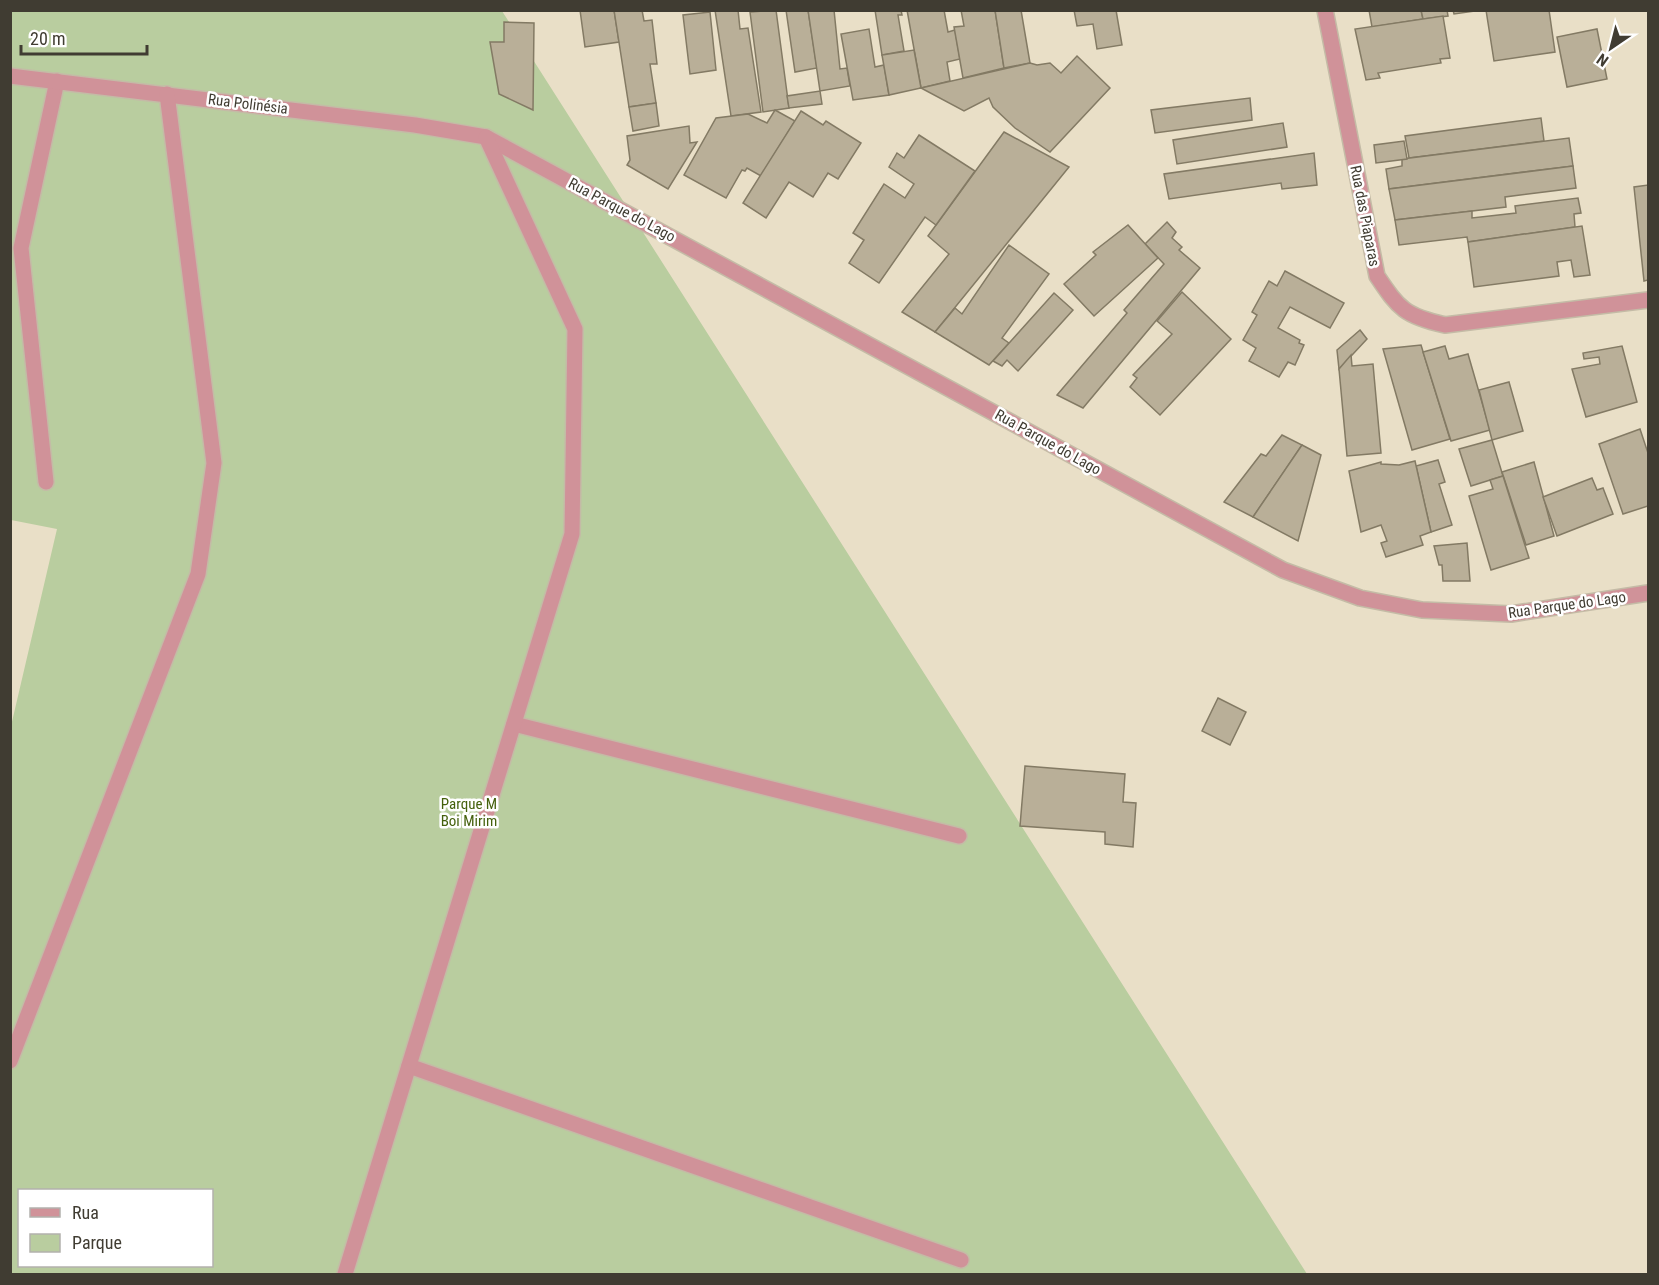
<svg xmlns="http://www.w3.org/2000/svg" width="1659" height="1285" font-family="'Roboto Condensed',sans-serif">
  <rect width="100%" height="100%" fill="#e9dfc7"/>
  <path fill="#b9cd9f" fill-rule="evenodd" d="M10 11H502L1307 1274H11V726L57 529 11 520ZM20 1190H212V1266H20Z"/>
  <g fill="#b9af98" stroke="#837a64" stroke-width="1.5">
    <path d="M580 10H614L619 42 585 47Z"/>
    <path d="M614 10H642L644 21 652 20 657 64H650L656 103 629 107Z"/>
    <path d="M715 10H738L740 29 748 28 761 112 731 116Z"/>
    <path d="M776 10 789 108 763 112 750 12Z"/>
    <path d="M786 10H808L817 68 795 72Z"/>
    <path d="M808 10H834L840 69 847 68 850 86 820 91Z"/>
    <path d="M875 10H901L902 15H898L904 51 882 55Z"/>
    <path d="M907 10H944L948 32 955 30 960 59 947 62 950 81 921 88Z"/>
    <path d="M961 10H995L1004 68 963 78 954 27 964 26Z"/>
    <path d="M995 10H1021L1030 63 1004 68Z"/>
    <path d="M1074 10H1116L1122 45 1097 49 1093 24 1077 26Z"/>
    <path d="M1369 10H1421L1423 19 1372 27Z"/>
    <path d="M1421 10H1447L1448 16 1423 19Z"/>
    <path d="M1453 10H1482L1454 14Z"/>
    <path d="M1486 10H1549L1555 52 1494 61Z"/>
    <path d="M710 12 716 70 690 74 683 15Z"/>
    <path d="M1443 16 1450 58 1440 59 1441 63 1378 73 1380 78 1366 80 1355 29Z"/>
    <path d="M504 22 534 23 533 110 499 94 490 42H504Z"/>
    <path d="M869 29 875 67 884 65 889 95 853 100 841 34Z"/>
    <path d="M1597 29 1607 79 1567 87 1557 37Z"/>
    <path d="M914 50 921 88 889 95 882 55Z"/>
    <path d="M1077 56 1110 88 1050 152 1015 128 993 107 989 98 964 111 921 88 1030 63 1037 65 1050 63 1061 73Z"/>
    <path d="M820 91 822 104 789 108 787 96Z"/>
    <path d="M1250 98 1252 120 1155 133 1151 110Z"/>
    <path d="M656 103 659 126 633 131 629 107Z"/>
    <path d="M775 110 795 121 761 176 747 168 745 171 742 170 726 198 684 175 716 118 748 114 767 123Z"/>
    <path d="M801 111 823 125 826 121 861 143 838 179 828 173 813 197 789 182 766 218 743 203Z"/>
    <path d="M1541 118 1544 141 1409 158 1405 136Z"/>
    <path d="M1283 123 1287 147 1177 164 1173 140Z"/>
    <path d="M689 126 690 143 697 142 668 189 627 165 630 160 627 136Z"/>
    <path d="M1004 132 1069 167 935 332 902 312 949 254 928 236Z"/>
    <path d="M919 135 975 171 936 225 925 217 879 283 849 263 864 240 853 233 884 184 905 198 914 184 889 167 897 153 904 158Z"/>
    <path d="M1569 138 1573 166 1389 189 1386 169 1402 166V159Z"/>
    <path d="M1404 141 1407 159 1376 163 1374 145Z"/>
    <path d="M1314 153 1317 185 1282 189 1281 183 1169 199 1164 174Z"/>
    <path d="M1573 166 1576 188 1505 197 1506 207 1395 220 1389 189Z"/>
    <path d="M1648 185V280L1644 281 1634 187Z"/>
    <path d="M1578 198 1581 213 1574 214 1575 227 1468 242 1467 237 1399 245 1395 220 1472 211V218L1516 213 1515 206Z"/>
    <path d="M1167 222 1176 232 1172 238 1182 247 1179 250 1200 268 1083 408 1057 395 1127 313 1124 310 1164 264 1145 244Z"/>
    <path d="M1128 225 1158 258 1094 316 1064 284 1096 255 1093 252Z"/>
    <path d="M1582 226 1590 275 1574 277 1571 260 1557 262 1559 276 1474 287 1468 242Z"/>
    <path d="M1009 245 1049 274 1002 338 1009 343 989 365 935 332 955 308 962 314Z"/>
    <path d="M1285 271 1344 303 1330 328 1290 307 1278 328 1300 340 1299 343 1304 345 1295 365 1288 362 1279 377 1249 361 1256 348 1243 340 1257 315 1252 312 1269 281 1277 286Z"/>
    <path d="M1182 292 1231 339 1160 415 1130 387 1137 378 1133 375 1172 334 1157 321Z"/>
    <path d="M1054 293 1073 310 1018 371 1007 360 1002 366 993 361Z"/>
    <path d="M1360 330 1367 339 1339 369 1337 350Z"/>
    <path d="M1421 345 1450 439 1412 450 1383 349Z"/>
    <path d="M1445 346 1449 359 1468 354 1490 430 1451 441 1423 352Z"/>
    <path d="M1622 346 1637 402 1586 417 1572 369 1600 364 1599 357 1584 359 1583 353Z"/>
    <path d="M1351 355 1352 366 1373 364 1381 453 1347 456 1339 369Z"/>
    <path d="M1509 382 1523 431 1492 440 1479 390Z"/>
    <path d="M1640 429 1648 453V506L1623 514 1599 444Z"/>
    <path d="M1282 435 1302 445 1253 517 1224 502 1261 454 1266 456Z"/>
    <path d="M1492 440 1503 476 1471 486 1459 449Z"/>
    <path d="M1302 445 1321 455 1298 541 1253 517Z"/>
    <path d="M1438 460 1445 482 1439 484 1452 525 1431 532 1416 466Z"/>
    <path d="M1415 461 1431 532 1420 536 1423 545 1386 557 1381 543 1387 541 1381 525 1361 532 1349 471 1381 462V464L1399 465Z"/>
    <path d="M1534 462 1554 536 1526 545 1502 472Z"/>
    <path d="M1503 476 1529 558 1491 570 1469 496 1493 489 1490 480Z"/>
    <path d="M1592 478 1597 490 1603 488 1613 514 1557 536 1543 497Z"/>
    <path d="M1467 543 1470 581H1443L1442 565H1439L1434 546Z"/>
    <path d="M1218 698 1246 712 1230 745 1202 731Z"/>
    <path d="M1025 766 1125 774 1123 802 1136 803 1133 847 1105 844V832L1020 826Z"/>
  </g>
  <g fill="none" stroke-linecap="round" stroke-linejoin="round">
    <g stroke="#c4bba6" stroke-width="18">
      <path id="service" d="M46 482 21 248 57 81"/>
    </g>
    <g stroke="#c4bba6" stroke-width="18">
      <g id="minor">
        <path d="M1325 10 1377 276C1399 309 1405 316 1445 325L1648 300"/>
        <path d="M10 76 415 125 486 137 1283 570 1360 598 1422 610 1511 614 1648 593"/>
        <path d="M514 724 959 836"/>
        <path d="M10 1061 198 574 214 463 167 94"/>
        <path d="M409 1066 961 1260"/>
        <path d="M345 1274 572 534 575 329 486 137"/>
      </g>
    </g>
    <use href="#service" stroke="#d09299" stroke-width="15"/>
    <use href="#minor" stroke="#d09299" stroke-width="15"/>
  </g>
  <g text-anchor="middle" stroke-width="5" stroke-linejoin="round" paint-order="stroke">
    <g font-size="15" fill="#403c32" stroke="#fff">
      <text transform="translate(248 104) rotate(7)" y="5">Rua Polinésia</text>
      <text transform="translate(622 210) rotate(28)" y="5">Rua Parque do Lago</text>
      <text transform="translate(1365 216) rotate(79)" y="5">Rua das Piaparas</text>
      <text transform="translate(1048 442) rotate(29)" y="5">Rua Parque do Lago</text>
      <text transform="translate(1567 605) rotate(-8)" y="5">Rua Parque do Lago</text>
    </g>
    <g font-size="15" fill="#44600c" stroke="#fff">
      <text x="469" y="809">Parque M<tspan x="469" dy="17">Boi Mirim</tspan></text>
    </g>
  </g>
  <rect width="1659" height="1285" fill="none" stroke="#403c32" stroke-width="24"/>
  <rect x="18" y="1189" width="195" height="78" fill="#ffffff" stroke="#b3b1ad" stroke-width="1.5"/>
  <rect x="30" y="1208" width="30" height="9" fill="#d09299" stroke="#b3b1ad" stroke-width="1.5"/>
  <text x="72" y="1219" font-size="18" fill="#403c32">Rua</text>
  <rect x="30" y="1234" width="30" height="18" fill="#b9cd9f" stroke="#b3b1ad" stroke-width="1.5"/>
  <text x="72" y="1249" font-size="18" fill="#403c32">Parque</text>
  <g transform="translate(1611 48) rotate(215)" stroke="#ffffff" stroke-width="4.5" paint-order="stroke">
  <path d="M0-4.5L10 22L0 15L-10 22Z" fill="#403c32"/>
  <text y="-9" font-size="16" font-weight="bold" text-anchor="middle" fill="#403c32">N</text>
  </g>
  <path d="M21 45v9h126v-9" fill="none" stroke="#403c32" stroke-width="3"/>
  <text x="30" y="45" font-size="18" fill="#403c32" stroke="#ffffff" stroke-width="4.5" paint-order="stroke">20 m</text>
</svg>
